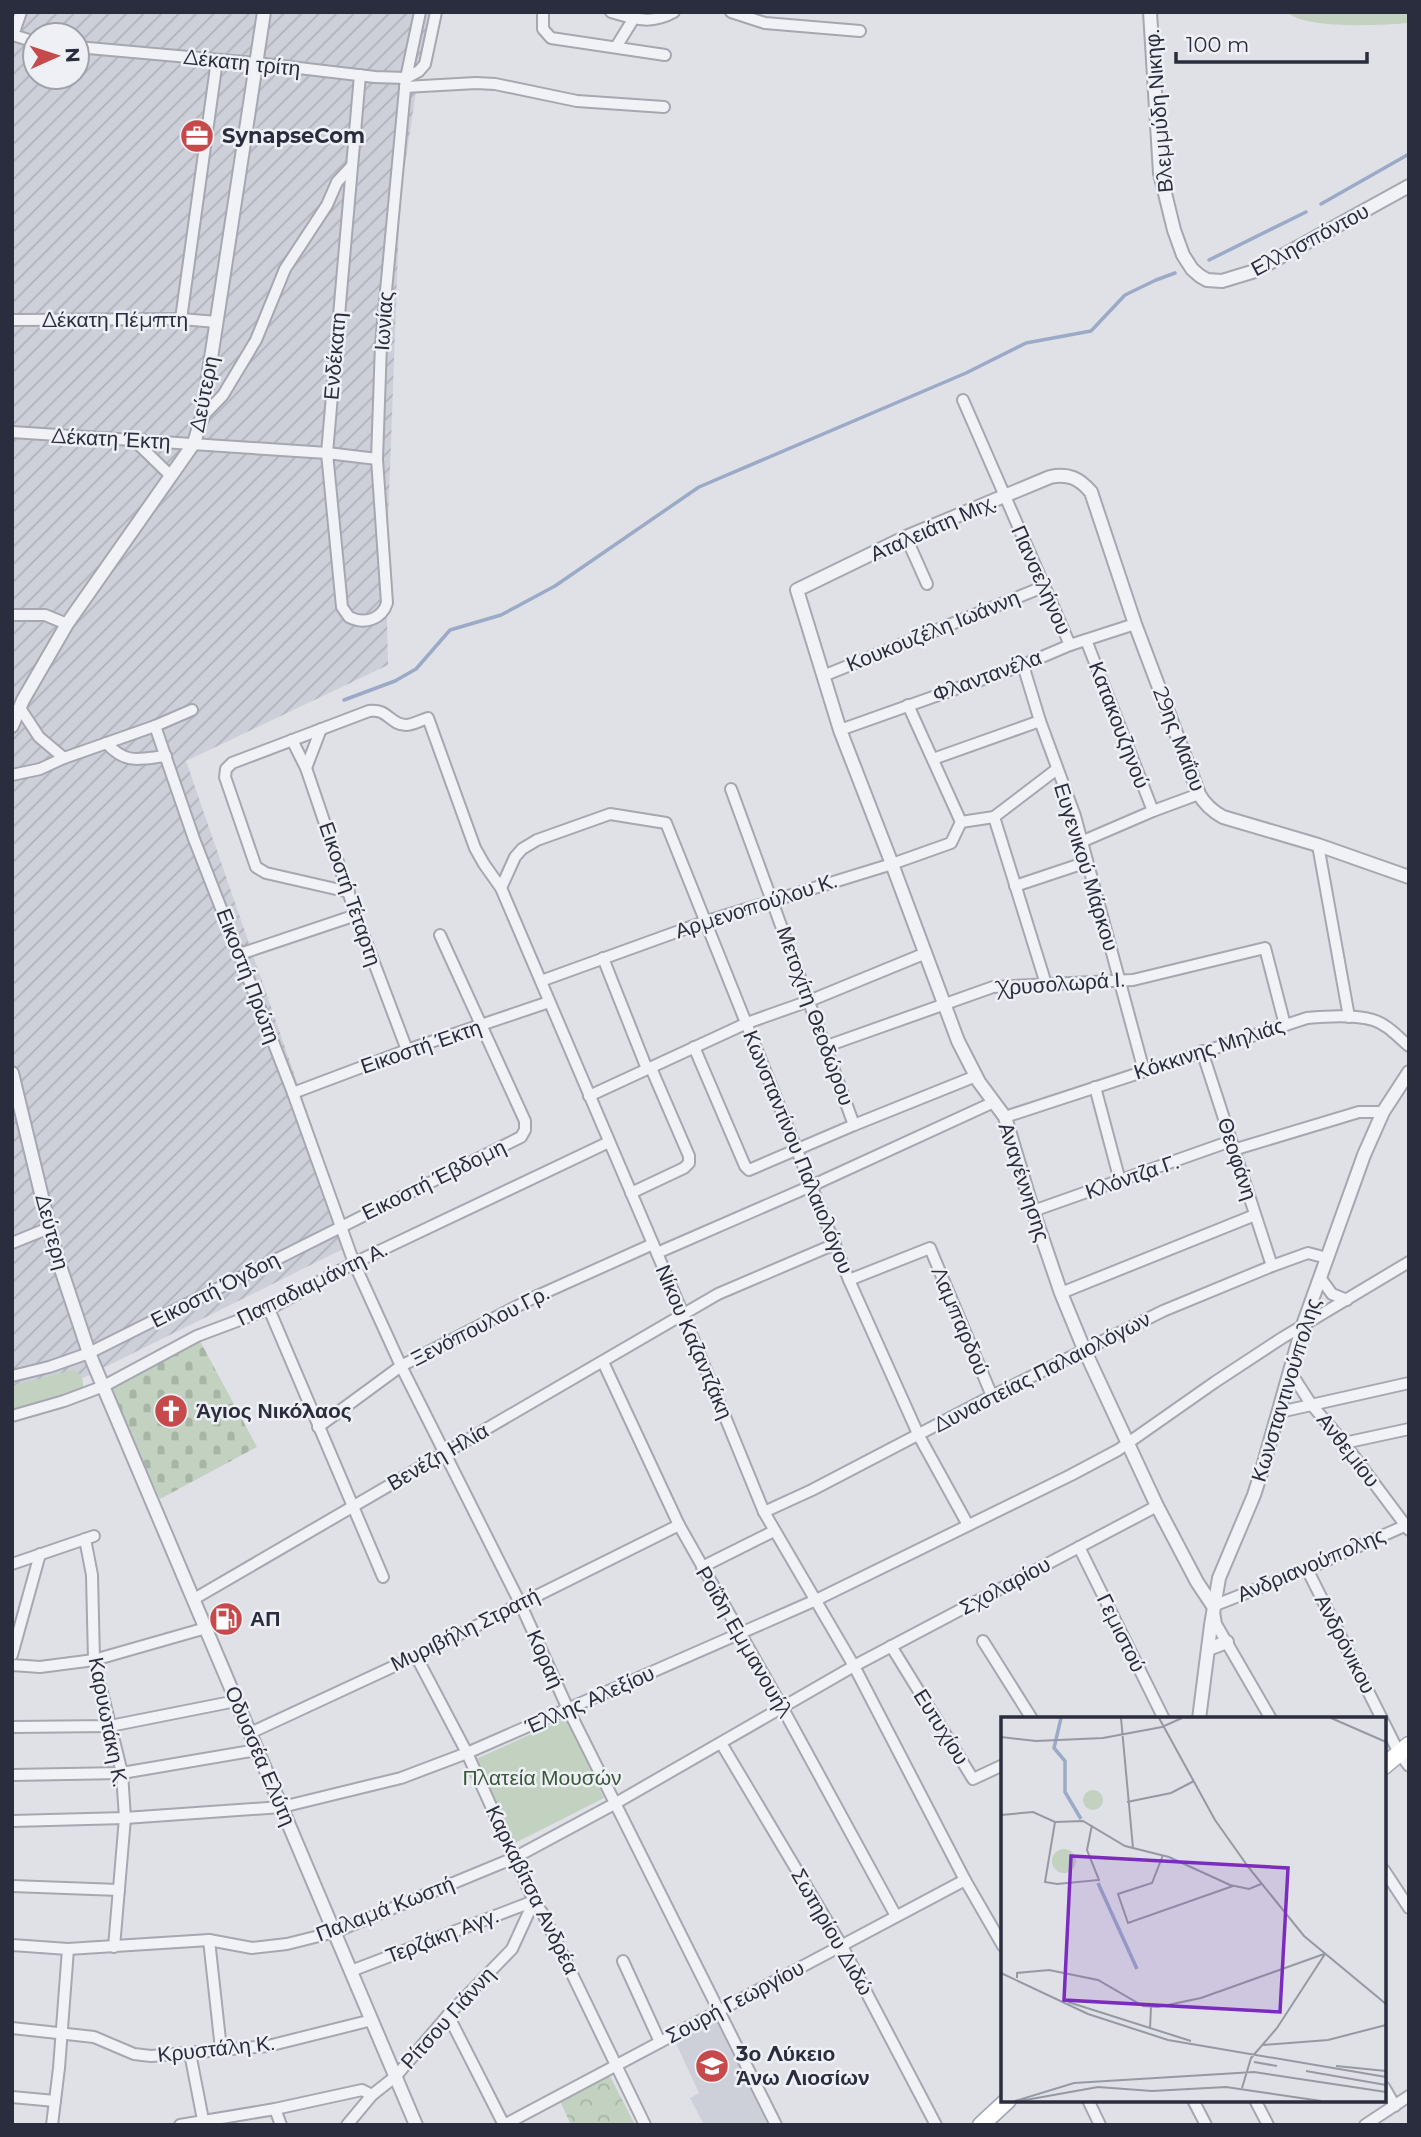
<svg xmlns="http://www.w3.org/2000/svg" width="1421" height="2137" font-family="Montserrat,sans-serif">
  <defs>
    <pattern id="industrial-furrows" width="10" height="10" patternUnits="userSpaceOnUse" patternTransform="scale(1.75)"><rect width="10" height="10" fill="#cdd0d9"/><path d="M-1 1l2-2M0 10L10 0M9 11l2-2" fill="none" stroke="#b0b3bb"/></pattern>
    <pattern id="forest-crowns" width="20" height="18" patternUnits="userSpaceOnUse" patternTransform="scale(1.75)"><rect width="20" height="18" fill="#c2d1c0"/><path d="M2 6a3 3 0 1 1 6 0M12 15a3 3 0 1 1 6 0" fill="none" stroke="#a7b4a6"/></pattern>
    <pattern id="cemetery-stones" width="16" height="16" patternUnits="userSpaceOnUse" patternTransform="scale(1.75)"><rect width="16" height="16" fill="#c2d1c0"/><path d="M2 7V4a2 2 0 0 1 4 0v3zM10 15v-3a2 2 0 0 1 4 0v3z" fill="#a7b4a6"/></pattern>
  </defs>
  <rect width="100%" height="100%" fill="#dfe1e7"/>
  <path fill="#cdd0d9" d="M714 2017 768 2125H704L690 2098 699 2093 674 2039Z"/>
  <path fill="url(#industrial-furrows)" fill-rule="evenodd" d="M12 12H428L400 198 386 578 388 665 186 761 353 1244 83 1378 12 1397ZM35 35H77V77H35Z"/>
  <path fill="url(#forest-crowns)" d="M610 2076 635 2125H571L560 2101Z"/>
  <path fill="url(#cemetery-stones)" d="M200 1341 257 1447 160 1499 109 1385Z"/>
  <g fill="#c2d1c0">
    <path d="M1287 12H1409V23C1383 25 1305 30 1287 12Z"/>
    <path d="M73 1370C82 1372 83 1379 83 1388L79 1392 12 1409V1386Z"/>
    <path d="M567 1718 604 1798 515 1843 476 1759Z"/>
  </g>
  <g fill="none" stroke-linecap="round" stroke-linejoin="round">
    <g stroke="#9baac6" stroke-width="3.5">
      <path d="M1321 204 1409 154"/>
      <path d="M1209 260 1306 212"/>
      <path d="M344 700 395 681 416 669 450 630 501 615 555 586 699 487 966 373 1026 343 1091 331 1125 295 1156 280 1175 273"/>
    </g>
    <g stroke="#a5a7b1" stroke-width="14">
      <g id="minor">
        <path d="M21 12 13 35 35 42"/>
        <path d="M543 12V29L551 38 665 55"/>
        <path d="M611 12C635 19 651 25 674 12"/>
        <path d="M731 12 765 23 860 31"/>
        <path d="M77 47 256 63 375 77 406 78 419 71 425 64 436 12"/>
        <path d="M616 47 634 18"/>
        <path d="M360 75 327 453 342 607 349 617C365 625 382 619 387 603L377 459 381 344 406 78 420 12"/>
        <path d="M405 87 476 83 495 84 577 101 664 107"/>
        <path d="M181 319 217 60"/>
        <path d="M12 320 181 319 217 322"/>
        <path d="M963 400 1070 645"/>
        <path d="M202 417 223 395 256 340 285 269 327 205 337 182 351 167"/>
        <path d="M12 432 327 453 377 459"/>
        <path d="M136 442 171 476"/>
        <path d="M906 537 927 584"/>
        <path d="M12 615H45L67 624"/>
        <path d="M1086 640 1153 811"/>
        <path d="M1023 665 1040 721 1075 816 1144 1071"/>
        <path d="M823 676 1043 587"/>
        <path d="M908 705 961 822"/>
        <path d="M20 708 39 737 64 758"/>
        <path d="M155 726 194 839 293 1093 354 1263 401 1366 520 1603 568 1709 776 2125"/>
        <path d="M840 730 1023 665 1070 645 1135 624"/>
        <path d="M292 740 306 768 356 915 407 1050"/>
        <path d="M106 743C127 765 138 759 166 756"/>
        <path d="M933 759 1040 721"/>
        <path d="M306 768 321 729"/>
        <path d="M12 775 40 769 64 758 155 726 192 710"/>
        <path d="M731 789 854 1125"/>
        <path d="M994 817 1046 984"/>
        <path d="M961 822 994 817 1057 769"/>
        <path d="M1081 842 1153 811 1199 794"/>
        <path d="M1318 845 1349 1017"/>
        <path d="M1015 886 1087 862"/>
        <path d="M501 888 515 857 522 849 537 840 610 814 666 823 849 1280 919 1436 968 1525"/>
        <path d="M349 892 266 873 256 867 225 777 226 769 232 763 369 711C388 708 390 725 406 725 413 725 421 720 428 718L475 848 484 864 501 888 683 1314 764 1512 854 1666 965 1880 1003 1946"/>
        <path d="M240 954 356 915"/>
        <path d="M603 958 647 1069"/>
        <path d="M541 981 704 922 892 864 951 843 961 822"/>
        <path d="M827 1046 993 987 1133 980 1265 948 1285 1025"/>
        <path d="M694 1047 745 1166 749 1170 854 1125 976 1076"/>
        <path d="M1202 1051 1272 1266"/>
        <path d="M1095 1087 1120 1181"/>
        <path d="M293 1093 407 1050 549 1002"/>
        <path d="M589 1096 747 1023 809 1001 926 953"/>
        <path d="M1005 1117 1307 1018C1327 1016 1354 1014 1373 1020 1387 1024 1398 1037 1409 1046"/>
        <path d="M1233 1150 1359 1112H1383"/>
        <path d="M631 1193 684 1168 689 1163V1156L651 1068"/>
        <path d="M1033 1211 1231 1141"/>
        <path d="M12 1243 49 1228"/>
        <path d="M657 1253 811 1186 994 1102"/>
        <path d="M1321 1279 1332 1294 1347 1300"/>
        <path d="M849 1280 930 1248 992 1396"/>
        <path d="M1061 1293 1255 1215"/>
        <path d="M269 1309 383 1577"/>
        <path d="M603 1362 679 1525 782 1707 896 1916"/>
        <path d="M1291 1373 1311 1404 1344 1443 1409 1530"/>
        <path d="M12 1376 49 1367 89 1353 521 1137 525 1130V1121L440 935"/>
        <path d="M1280 1412 1409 1383"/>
        <path d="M12 1416 64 1401 104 1386 197 1336 269 1309 354 1263 609 1142"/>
        <path d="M318 1427 401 1366 535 1297 653 1244"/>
        <path d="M1344 1443 1409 1429"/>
        <path d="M764 1512 812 1490 992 1396 1163 1311 1272 1266 1308 1253 1327 1258"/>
        <path d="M85 1539 92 1575 94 1660 122 1773 125 1818 114 1947"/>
        <path d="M1079 1547 1164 1719"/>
        <path d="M12 1564 94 1536"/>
        <path d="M702 1567 774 1531"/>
        <path d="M1307 1569 1382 1719"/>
        <path d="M194 1599 718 1294 835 1244"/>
        <path d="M983 1641 1032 1719"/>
        <path d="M891 1646 973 1779 1003 1765"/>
        <path d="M12 1655 40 1554"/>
        <path d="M416 1656 467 1753 534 1901 543 1914 645 2125"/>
        <path d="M12 1665 40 1667 94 1660 206 1628"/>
        <path d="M1271 1719 1216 1624 1213 1606 1307 1569 1409 1524"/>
        <path d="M1384 1723 1399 1753 1409 1766"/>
        <path d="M12 1727 110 1726 236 1701"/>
        <path d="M250 1733 416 1656 679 1525"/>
        <path d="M721 1743 842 1946 936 2125"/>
        <path d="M12 1775 122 1773 257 1750"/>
        <path d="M12 1821 125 1818 282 1807 401 1778 467 1753 816 1600 1071 1475 1118 1450 1215 1382 1282 1338 1409 1262"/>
        <path d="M1384 1870 1409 1908"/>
        <path d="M12 1886 119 1890"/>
        <path d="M209 1940 221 2049"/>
        <path d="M12 1945 68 1949 209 1940 252 1948 287 1944 335 1932 514 1858 616 1803 854 1666 1157 1506"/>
        <path d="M623 1961 660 2042"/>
        <path d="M351 1971 534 1901"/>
        <path d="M448 2015 504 2125"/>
        <path d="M12 2028 94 2037 134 2054 151 2056 268 2046 372 2020"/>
        <path d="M190 2053 204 2125"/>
        <path d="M1384 2087 1395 2106"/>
        <path d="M12 2097 55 2101"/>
        <path d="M1088 2100 1100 2125"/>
        <path d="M1193 2100 1206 2125"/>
        <path d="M1255 2100 1268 2125"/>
        <path d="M275 2109 281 2125"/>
        <path d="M52 2125 59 2068 68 1949"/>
        <path d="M180 2125 275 2109 362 2090 372 2095"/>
        <path d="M347 2125 372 2095 396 2076 448 2015 512 1949 534 1901"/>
        <path d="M504 2125 965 1880"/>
        <path d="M1365 2125 1409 2096"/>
      </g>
    </g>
    <g stroke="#a5a7b1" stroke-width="16">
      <g id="tertiary">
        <path d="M1150 12 1160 173 1174 230 1183 255 1192 269 1200 276 1207 280 1222 281 1255 271 1409 186"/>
        <path d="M12 726 23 700 67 624 194 443 202 417 264 12"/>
        <path d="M12 1073 55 1251 89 1353 416 2125"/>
        <path d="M1213 1606 1197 1582 1157 1506 1084 1349 1061 1293 1033 1211 1005 1117 979 1082 958 1041 892 864 840 730 797 590 906 537 1050 477C1068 473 1079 478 1091 492L1135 624 1199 794C1205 805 1212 811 1223 817L1318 845 1409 877"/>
        <path d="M1208 1649 1227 1642"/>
        <path d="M1199 1719 1211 1625 1219 1578 1254 1495 1262 1470 1303 1325 1364 1155 1383 1112 1409 1072"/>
      </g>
    </g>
    <g stroke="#9fa4b2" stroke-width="19">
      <g id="primary">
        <path d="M1384 1766 1409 1745"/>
        <path d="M981 2125 1008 2100"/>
      </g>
    </g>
    <use href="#minor" stroke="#f1f2f6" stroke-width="10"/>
    <use href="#tertiary" stroke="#f1f2f6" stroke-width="12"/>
    <use href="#primary" stroke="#fff" stroke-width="16"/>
  </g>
  <defs>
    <g id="office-disc" transform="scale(1.75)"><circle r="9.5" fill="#c64a4b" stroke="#eef0f5"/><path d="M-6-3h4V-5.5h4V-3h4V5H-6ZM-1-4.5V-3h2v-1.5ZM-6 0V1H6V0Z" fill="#fff"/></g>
    <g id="church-disc" transform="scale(1.75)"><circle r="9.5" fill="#c64a4b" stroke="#eef0f5"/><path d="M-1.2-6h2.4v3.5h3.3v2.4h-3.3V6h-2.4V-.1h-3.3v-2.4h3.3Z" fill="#fff"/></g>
    <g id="fuel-disc" transform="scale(1.75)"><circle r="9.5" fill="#c64a4b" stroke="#eef0f5"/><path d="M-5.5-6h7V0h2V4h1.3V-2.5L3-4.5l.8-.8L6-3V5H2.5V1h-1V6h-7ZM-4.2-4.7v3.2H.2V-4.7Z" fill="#fff"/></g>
    <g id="school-disc" transform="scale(1.75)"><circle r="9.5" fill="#c64a4b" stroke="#eef0f5"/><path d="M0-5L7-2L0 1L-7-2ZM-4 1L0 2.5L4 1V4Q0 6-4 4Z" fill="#fff"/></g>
  </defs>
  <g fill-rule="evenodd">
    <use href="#office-disc" x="197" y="136"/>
    <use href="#church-disc" x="171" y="1411"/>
    <use href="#fuel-disc" x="226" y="1619"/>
    <use href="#school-disc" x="712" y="2066"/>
  </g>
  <g text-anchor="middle" stroke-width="5" stroke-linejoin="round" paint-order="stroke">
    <g font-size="21" fill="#292d3d" stroke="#eef0f5">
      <text transform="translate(242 63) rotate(6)" y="7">Δέκατη τρίτη</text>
      <text transform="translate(1159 111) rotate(-95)" y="7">Βλεμμύδη Νικηφ.</text>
      <text transform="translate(1310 240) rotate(-28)" y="7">Ελλησπόντου</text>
      <text x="115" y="327">Δέκατη Πέμπτη</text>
      <text transform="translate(384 321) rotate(-86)" y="7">Ιωνίας</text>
      <text transform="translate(335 356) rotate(-85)" y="7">Ενδέκατη</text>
      <text transform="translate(204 394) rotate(-79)" y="7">Δεύτερη</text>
      <text transform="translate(111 439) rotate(3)" y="7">Δέκατη Έκτη</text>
      <text transform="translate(933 528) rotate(-24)" y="7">Αταλειάτη Μιχ.</text>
      <text transform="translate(1041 580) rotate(66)" y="7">Πανσελήνου</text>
      <text transform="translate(933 631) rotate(-22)" y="7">Κουκουζέλη Ιωάννη</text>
      <text transform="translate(987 676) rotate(-20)" y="7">Φλαντανέλα</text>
      <text transform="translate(1119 725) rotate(69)" y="7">Κατακουζηνού</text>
      <text transform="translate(1179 739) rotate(69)" y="7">29ης Μαΐου</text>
      <text transform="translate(1086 867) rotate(73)" y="7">Ευγενικού Μάρκου</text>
      <text transform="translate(350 894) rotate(71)" y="7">Εικοστή Τέταρτη</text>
      <text transform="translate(756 906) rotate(-18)" y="7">Αρμενοπούλου Κ.</text>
      <text transform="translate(248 976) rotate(69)" y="7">Εικοστή Πρώτη</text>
      <text transform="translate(1061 984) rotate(-4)" y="7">Χρυσολωρά Ι.</text>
      <text transform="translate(815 1016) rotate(70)" y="7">Μετοχίτη Θεοδώρου</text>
      <text transform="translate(421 1047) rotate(-19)" y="7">Εικοστή Έκτη</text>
      <text transform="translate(1209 1049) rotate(-18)" y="7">Κόκκινης Μηλιάς</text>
      <text transform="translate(798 1152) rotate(68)" y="7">Κωνσταντίνου Παλαιολόγου</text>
      <text transform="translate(1237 1159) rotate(72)" y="7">Θεοφάνη</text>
      <text transform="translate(1132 1177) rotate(-19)" y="7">Κλόντζα Γ.</text>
      <text transform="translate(434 1180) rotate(-26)" y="7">Εικοστή Έβδομη</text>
      <text transform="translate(1024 1182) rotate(72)" y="7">Αναγέννησης</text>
      <text transform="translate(52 1232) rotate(75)" y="7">Δεύτερη</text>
      <text transform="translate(312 1284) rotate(-26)" y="7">Παπαδιαμάντη Α.</text>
      <text transform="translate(215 1290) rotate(-27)" y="7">Εικοστή Όγδοη</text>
      <text transform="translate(960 1321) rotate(67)" y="7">Λαμπαρδού</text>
      <text transform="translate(480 1326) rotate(-27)" y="7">Ξενόπουλου Γρ.</text>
      <text transform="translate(694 1342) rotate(67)" y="7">Νίκου Καζαντζάκη</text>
      <text transform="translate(1042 1372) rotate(-27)" y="7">Δυναστείας Παλαιολόγων</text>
      <text transform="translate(1286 1390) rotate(-73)" y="7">Κωνσταντινούπολης</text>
      <text transform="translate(1348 1450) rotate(52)" y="7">Ανθεμίου</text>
      <text transform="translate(438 1457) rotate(-30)" y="7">Βενέζη Ηλία</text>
      <text transform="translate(1311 1565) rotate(-23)" y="7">Ανδριανούπολης</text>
      <text transform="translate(1005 1586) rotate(-28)" y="7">Σχολαρίου</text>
      <text transform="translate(465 1630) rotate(-26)" y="7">Μυριβήλη Στρατή</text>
      <text transform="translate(1121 1633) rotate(64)" y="7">Γεμιστού</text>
      <text transform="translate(744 1642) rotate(60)" y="7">Ροΐδη Εμμανουήλ</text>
      <text transform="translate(1345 1644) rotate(63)" y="7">Ανδρόνικου</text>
      <text transform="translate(545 1659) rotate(66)" y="7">Κοραή</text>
      <text transform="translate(590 1700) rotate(-24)" y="7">Έλλης Αλεξίου</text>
      <text transform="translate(108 1722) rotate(79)" y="7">Καρυωτάκη Κ.</text>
      <text transform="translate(941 1727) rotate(58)" y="7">Ευτυχίου</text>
      <text transform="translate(260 1756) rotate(67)" y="7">Οδυσσέα Ελύτη</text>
      <text transform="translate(532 1890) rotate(64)" y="7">Καρκαβίτσα Ανδρέα</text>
      <text transform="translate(385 1909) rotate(-21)" y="7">Παλαμά Κωστή</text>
      <text transform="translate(832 1932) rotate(60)" y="7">Σωτηρίου Διδώ</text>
      <text transform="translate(442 1936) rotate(-21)" y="7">Τερζάκη Αγγ.</text>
      <text transform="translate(735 2002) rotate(-28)" y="7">Σουρή Γεωργίου</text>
      <text transform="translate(448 2018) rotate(-48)" y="7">Ρίτσου Γιάννη</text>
      <text transform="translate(216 2049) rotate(-6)" y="7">Κρυστάλη Κ.</text>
    </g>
    <g font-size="21" font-weight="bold" fill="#292d3d" stroke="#eef0f5" text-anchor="start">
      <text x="222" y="143">SynapseCom</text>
      <text x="196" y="1418">Άγιος Νικόλαος</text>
      <text x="250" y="1626">ΑΠ</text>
      <text x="736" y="2061">3ο Λύκειο<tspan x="736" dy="24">Άνω Λιοσίων</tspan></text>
    </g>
    <g font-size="21" fill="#385837" stroke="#eef0f5">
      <text x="542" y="1785">Πλατεία Μουσών</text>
    </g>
  </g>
  <g transform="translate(1001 1717)">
    <rect width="385" height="385" fill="#dfe1e7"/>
    <path d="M82 83a10 10 0 1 1 20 0a10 10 0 1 1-20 0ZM51 144a12 12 0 1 1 24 0a12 12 0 1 1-24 0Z" fill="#c2d1c0"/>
    <path fill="none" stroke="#9baac6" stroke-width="3.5" d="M60 1 53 31 64 44V75L80 102M97 166 136 252"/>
    <path fill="none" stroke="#9699a3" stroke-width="2" d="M120 1 132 131M158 1 214 103 248 151 303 219 385 287M330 1 385 25M0 20 35 24 102 21 161 10 181 1M126 85 170 76 193 64M0 98 32 95 54 105 82 104 124 129 168 140 229 168 248 172 260 167M54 105 44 165 56 167 98 163 86 133 91 108M162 138 151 166 117 177 127 206 232 169M0 256 87 297 167 323 385 360M16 261V256L48 253 97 263 142 289 157 290 200 281 323 237M67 285 190 324M149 312 150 290M262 328 327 323 385 308M253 345 276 349M335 349 385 354M305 354 385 368M241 371 250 341 276 311 324 237M14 384 73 366 253 355 385 375M19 384 97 370 151 374 225 370 320 384"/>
    <path fill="#7b2cbf" fill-opacity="0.15" stroke="#7b2cbf" stroke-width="3.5" d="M70 139 287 151 279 295 63 283Z"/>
    <rect width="385" height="385" fill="none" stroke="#292d3d" stroke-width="3.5"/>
  </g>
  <rect width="1421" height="2137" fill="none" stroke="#292d3d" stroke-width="28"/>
  <g transform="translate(56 56) rotate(87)"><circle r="33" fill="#eef0f5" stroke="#9fa2ab" stroke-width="2"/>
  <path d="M0-5L12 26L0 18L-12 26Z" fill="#c64a4b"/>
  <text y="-10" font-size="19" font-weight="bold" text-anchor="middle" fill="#292d3d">N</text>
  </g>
  <path d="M1176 52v10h191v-10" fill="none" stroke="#292d3d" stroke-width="3.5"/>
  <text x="1186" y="52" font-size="21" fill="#292d3d" stroke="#eef0f5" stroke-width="5" paint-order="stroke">100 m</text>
</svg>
